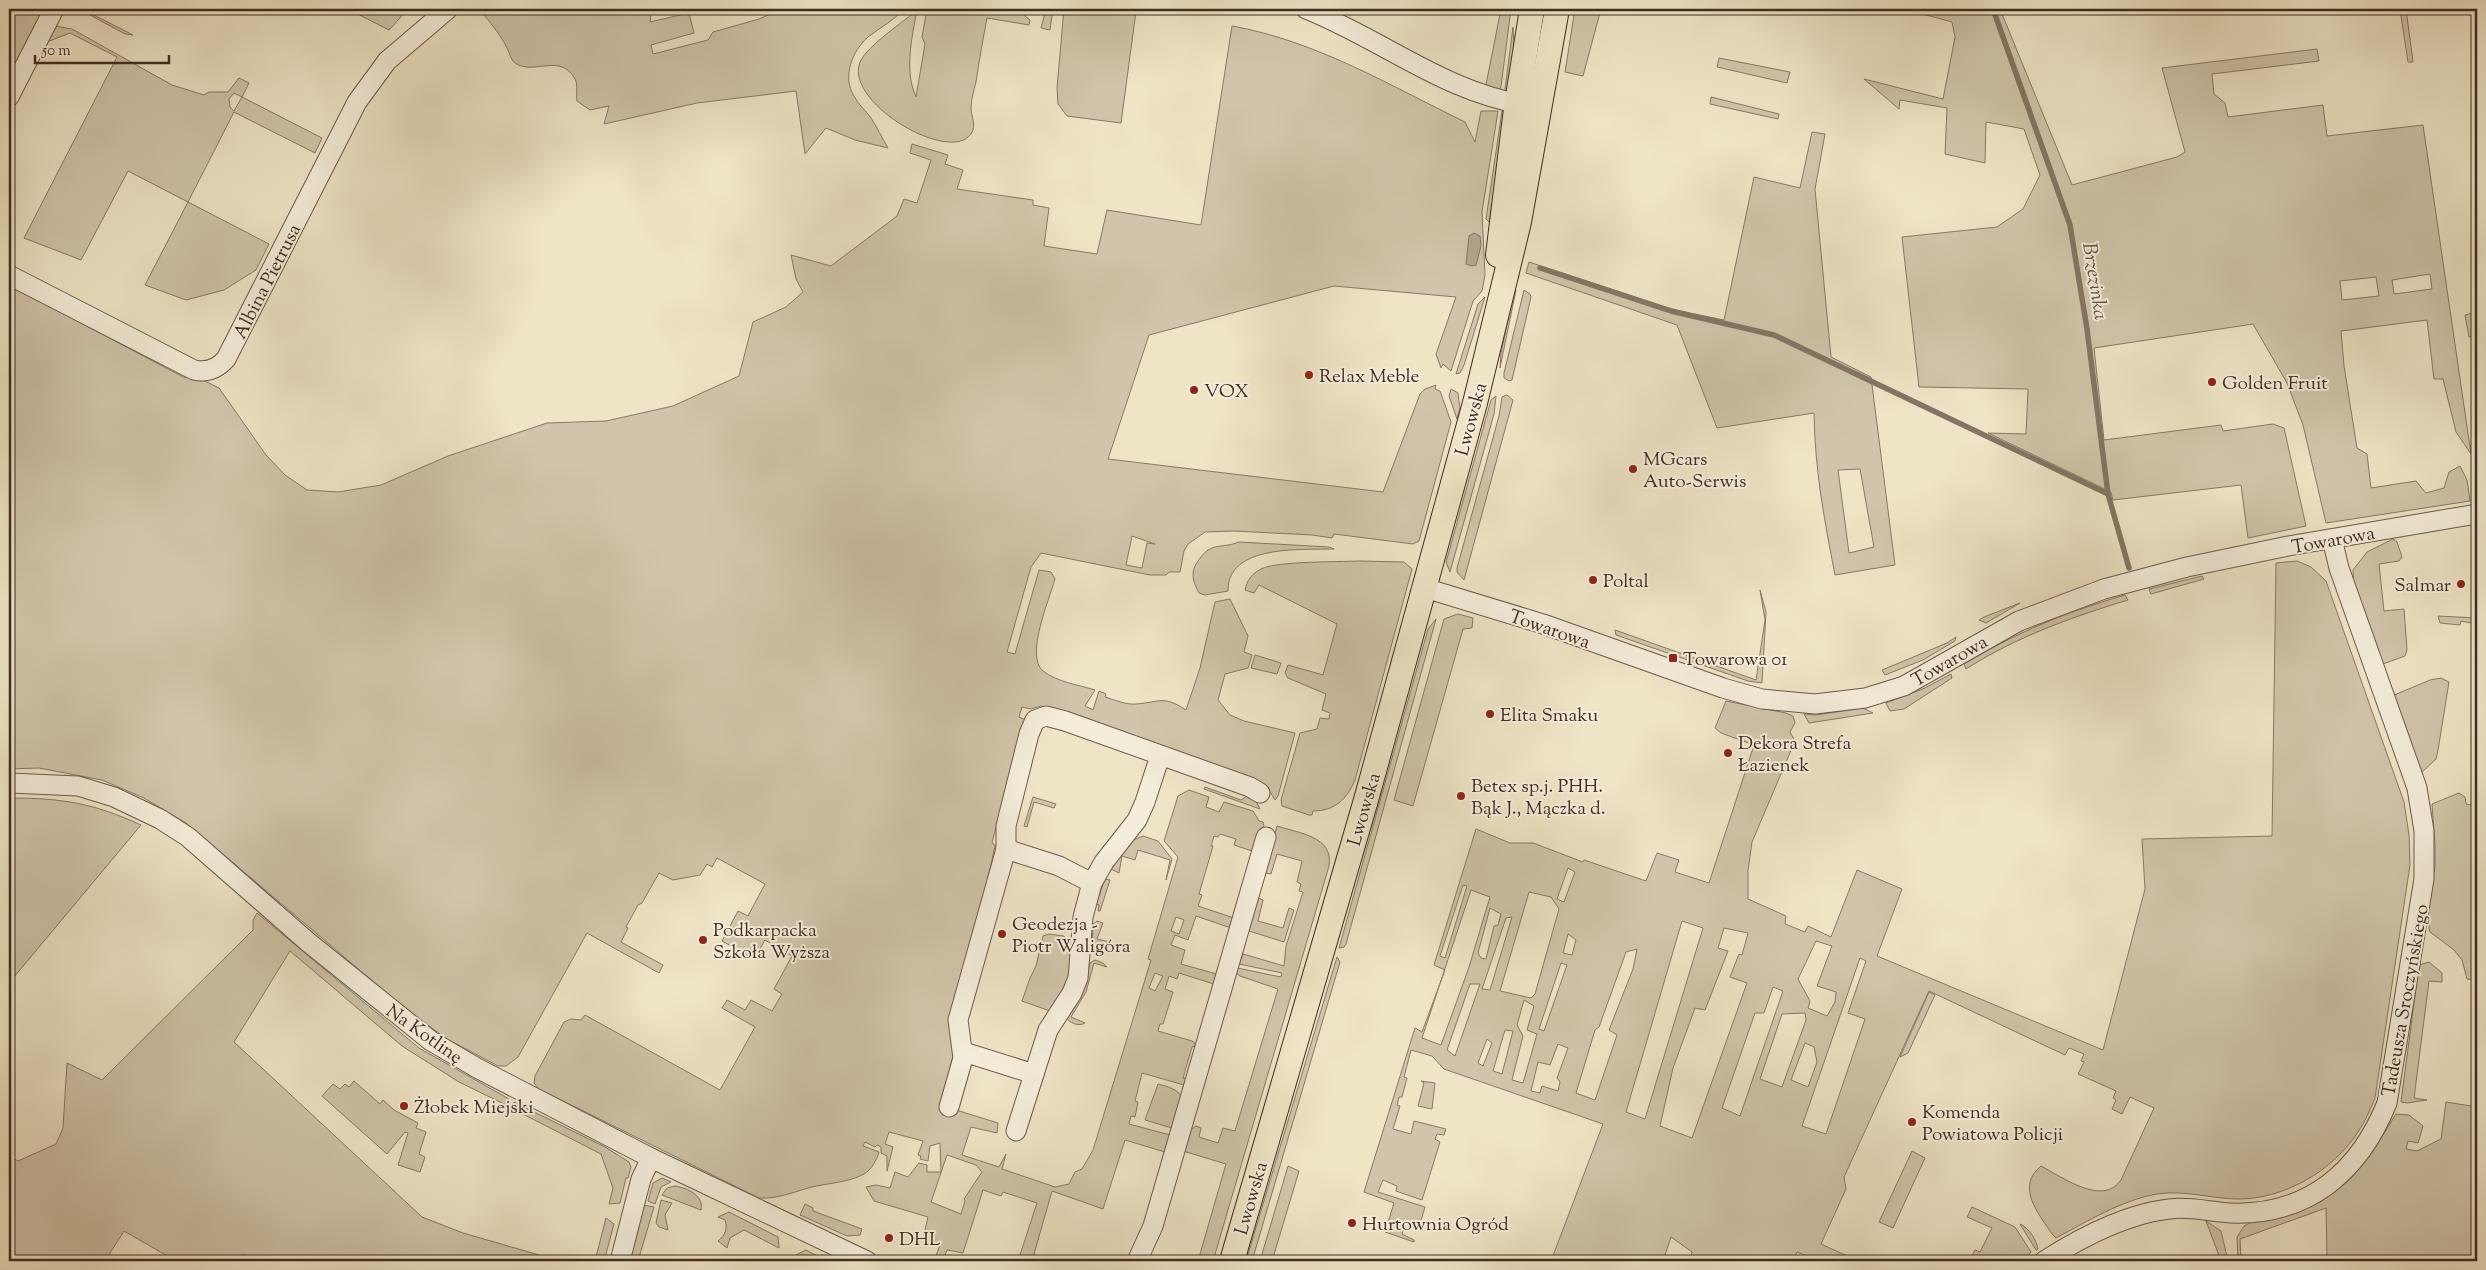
<svg xmlns="http://www.w3.org/2000/svg" width="2486" height="1270" font-family="'Sorts Mill Goudy',serif">
  <rect width="100%" height="100%" fill="#eee4c6"/>
  <filter id="stains"><feTurbulence type="fractalNoise" baseFrequency=".004" numOctaves="4"/><feColorMatrix values="0 0 0 0 .2 0 0 0 0 .09 0 0 0 0 .02 0 0 0 .5 -.17"/></filter>
  <radialGradient id="worn" r=".72"><stop offset=".6" stop-color="#630" stop-opacity="0"/><stop offset="1" stop-color="#630" stop-opacity=".3"/></radialGradient>
  <g fill="#d0c5aa" stroke="#887866" fill-rule="evenodd">
    <path d="M9 9H48L9 86Z"/>
    <path d="M79 9H82L133 35 125 34Z"/>
    <path d="M348 9H408L389 30Z"/>
    <path d="M479 9H652L650 22 689 13 694 33 651 45 653 54 708 40 713 32 759 19 782 9H905C894 20 881 27 868 37 852 51 842 77 854 96 858 104 865 110 871 118 877 127 882 138 888 148L855 140 826 128 805 154 796 91 697 103 604 124 609 106 590 110 577 101C576 95 578 84 575 79 560 52 534 76 515 63 512 61 510 55 508 50 501 35 490 22 479 9Z"/>
    <path d="M927 9H1028L1025 16 1030 20 1029 25 987 18C983 39 979 61 976 82 974 90 971 100 971 108 971 117 977 125 971 134 949 165 840 100 861 60 870 44 902 23 917 10 912 37 904 71 916 97L925 44 922 37Z"/>
    <path d="M1046 9H1053L1050 30 1041 28Z"/>
    <path d="M1064 9H1121L1136 11 1121 123 1067 116 1058 104 1057 88Z"/>
    <path d="M1501 9H1511L1500 94 1485 90Z"/>
    <path d="M1575 9H1601L1583 76 1565 72Z"/>
    <path d="M1904 9H2000L2072 185 2177 157 2185 152 2162 68 2317 49 2319 61 2212 74 2214 94 2225 103 2228 117 2323 105 2327 136 2423 125 2471 454 2456 432 2443 379H2434L2427 320 2341 331 2344 366 2357 448 2367 454 2371 488 2416 481 2426 493 2444 488 2449 472 2460 466 2467 480 2470 501 2326 523 2303 425 2287 383 2253 324 2094 348 2104 440 2221 425 2223 431 2273 424 2284 428 2306 526 2248 538 2241 485 2113 500 2111 492 1988 433 2026 434 2028 389 1919 387 1902 237 1997 227 2023 209 2040 175 2024 129 1986 122 1985 163 1945 154 1947 108 1900 100 1899 109 1864 79 1943 99 1955 37 1952 22ZM2430 274 2432 289 2394 294 2392 280ZM2376 277 2379 296 2342 300 2340 281Z"/>
    <path d="M2400 9H2406L2413 62H2408Z"/>
    <path d="M55 26 72 29 172 85 204 95 209 92H228L239 78 249 83 242 97 322 138 315 153 234 112 188 202 269 244 256 270 224 290 186 300 145 285 188 202 128 171 81 260 24 238 117 57 70 33 47 42 9 116V106ZM234 93 242 97 234 111 230 107 229 99Z"/>
    <path d="M1232 26C1316 41 1389 85 1465 122L1475 142 1481 111H1498L1482 212 1485 275 1482 291 1473 301 1451 371 1443 364 1441 368 1436 354 1456 297 1334 286 1149 335 1108 459 1383 492 1420 394 1425 389 1436 385 1435 389 1440 391 1451 422 1419 541 1413 544 1334 534 1332 538 1312 535 1234 531 1205 532 1188 544 1184 551 1180 572H1169L1166 575H1150L1041 553 1031 567 1007 652 1015 654 1039 570 1051 572 1055 579C1049 600 1025 656 1043 671 1057 682 1079 685 1095 690L1085 706 1093 710 1099 691 1106 694 1105 697C1115 700 1126 705 1136 704 1161 702 1163 695 1186 710L1200 668 1215 602 1230 599 1248 636 1244 652 1252 655 1248 668 1225 674 1218 700 1230 715 1244 721 1295 733 1278 796 1275 800 1267 787 1259 782 1041 706 1031 709 1022 707 1019 717 1026 720 992 842 995 846C975 932 965 1021 940 1105L998 1123 997 1133 971 1127 962 1155 999 1167 1006 1154 1002 1169 1055 1187 1069 1184 1075 1172 1082 1169 1093 1150 1151 960 1148 959 1178 857 1164 841 1178 796 1189 790 1209 797 1206 807 1219 812 1224 802 1253 811 1259 821 1263 822 1264 826 1258 853 1234 845 1236 839 1220 834 1218 837 1214 836 1211 846H1213L1199 894 1202 895 1198 906 1237 919 1234 929 1196 916 1188 940 1175 935 1171 945 1185 950 1181 964 1220 975 1217 985 1179 973 1177 979 1169 976 1165 989 1173 992 1163 1024H1160L1158 1031 1192 1041 1197 1045 1192 1047 1183 1078 1190 1080 1184 1085 1142 1073 1135 1101 1138 1102 1135 1117 1131 1116 1129 1124 1170 1135 1173 1139 1170 1151 1165 1152 1125 1140 1103 1209 1052 1191 1032 1261H1018L1037 1203 1003 1192 1001 1196 983 1190 963 1253 947 1250 944 1258 956 1261H934L940 1245 923 1238 928 1217 874 1201 866 1187 876 1185 890 1188 895 1172 908 1177 919 1163 927 1165V1172H941L940 1143 930 1146 928 1161 920 1159 921 1156 918 1155 923 1141 889 1132 885 1144 893 1147 887 1171V1156L881 1153V1147L877 1145 875 1147 865 1142 863 1146 879 1152C877 1160 871 1170 864 1174 848 1183 826 1183 808 1188 791 1193 777 1199 759 1198L539 1089 534 1083 535 1076 564 1022 571 1019 581 1020 585 1015 720 1090 755 1027 722 1008 727 1000 745 1010 751 1000 772 1011 782 994 774 989 792 956 765 940 754 959 722 941 738 911 748 916 765 884 717 858 712 867 707 864 700 875 673 880 659 873 642 903 638 905 626 927 628 928 621 942 663 965 659 973 587 933 518 1057 506 1066H498L447 1039 402 1006 186 823 144 798 102 780 39 768 9 769V285L185 378 189 373 219 388 266 455 285 475 307 490 338 492 381 485 448 456 547 423 606 421 673 406 739 376 753 322 786 307 803 292 796 279 791 255 831 266 897 216 904 199 917 203 931 160 910 153 912 144 948 155 945 164 963 170 957 189 1033 200V205L1049 208 1044 246 1097 254 1107 210 1201 225ZM1132 536 1155 544 1147 543 1142 568 1126 565ZM1176 917 1184 920 1179 934 1171 931ZM1155 973 1163 976 1155 991 1149 988ZM947 1155 976 1165 982 1172 964 1199 965 1201 961 1214 931 1202Z"/>
    <path d="M1513 27 1515 62 1509 95H1505V89Z"/>
    <path d="M1719 58 1790 72 1787 83 1717 67Z"/>
    <path d="M1711 97 1779 114 1778 119 1710 104Z"/>
    <path d="M1502 111 1507 116 1489 222 1486 219Z"/>
    <path d="M1812 132 1825 134 1815 189 1831 357 1871 377 1895 565 1835 575C1824 518 1815 471 1814 413L1717 428 1677 325 1526 273 1529 262 1675 310 1724 320 1754 177 1800 188ZM1860 469 1874 547 1849 553 1838 470Z"/>
    <path d="M1514 290H1516L1500 368 1501 353Z"/>
    <path d="M1524 290 1530 294 1531 297 1512 380 1509 381 1504 378V373Z"/>
    <path d="M1485 297 1464 365 1460 373 1456 374 1478 304Z"/>
    <path d="M2477 312V335L2469 337 2465 315Z"/>
    <path d="M1451 389 1458 393 1460 408 1457 419 1449 396Z"/>
    <path d="M1507 395 1513 400 1464 580 1457 572V568L1499 416 1502 397Z"/>
    <path d="M1496 396 1494 414 1450 572 1446 562 1448 555 1491 400Z"/>
    <path d="M2393 539 2397 542 2402 557 2399 561 2379 564 2384 611 2404 609 2407 650 2405 656 2383 664 2354 584 2353 570 2367 552Z"/>
    <path d="M1239 542 1329 547 1334 549C1302 550 1227 544 1228 591L1205 595 1199 593C1194 583 1190 575 1196 564 1211 540 1218 550 1239 542Z"/>
    <path d="M1359 561 1404 562 1412 569 1355 780C1347 799 1335 811 1313 811L1312 815H1309L1282 806 1281 800 1300 733 1317 729 1320 718 1329 719 1330 713 1322 710 1326 694 1288 678 1285 673 1288 665 1323 675 1337 624 1259 585 1254 593 1245 590C1247 580 1252 574 1261 569 1277 561 1338 562 1359 561Z"/>
    <path d="M2297 561 2311 567 2326 581 2404 802 2409 835 2410 865 2375 1098C2370 1110 2365 1122 2358 1132 2333 1171 2283 1200 2236 1199 2209 1198 2184 1190 2157 1194 2122 1200 2088 1221 2056 1238L2052 1234C2039 1214 2015 1187 2041 1166 2062 1177 2103 1207 2121 1180L2154 1108 2130 1097 2122 1114 2112 1109 2116 1100 2113 1098 2116 1091 2078 1074 2084 1062 2081 1061 2084 1054 2069 1048 2065 1055 1929 991 1844 1177 1846 1189 1821 1244 1858 1261H1819L1797 1252 1793 1261H1690L1692 1252 1671 1237 1663 1261H1551L1603 1124 1444 1069 1432 1056 1411 1050 1404 1077 1407 1078 1402 1097H1399L1397 1105 1400 1106 1393 1129 1411 1134 1414 1121 1446 1129 1444 1135 1437 1134 1435 1139 1440 1142 1422 1200 1396 1191 1397 1186 1383 1180 1378 1192 1425 1207 1419 1227 1406 1222 1402 1234 1414 1240V1242L1385 1232 1394 1203 1364 1192 1415 1028 1422 1032 1445 970 1434 965 1476 829 1510 843H1533L1583 862 1584 860 1646 881 1657 853 1679 860 1675 872 1709 883 1754 745 1721 733 1715 728 1726 701 1786 713 1793 716 1795 723 1790 732 1795 741 1752 842 1748 871V899L1786 916 1785 924 1805 932 1808 926 1831 937 1857 870 1902 889 1877 956 2103 1050 2145 889 2142 839 2272 836 2276 563ZM1568 868 1575 872 1564 902 1557 899ZM1463 885 1467 886 1445 958 1440 956ZM1471 890 1490 897 1469 967 1441 1045 1422 1038ZM1529 892 1551 897 1559 909 1535 994 1531 998 1500 991ZM1490 908 1501 914 1498 925 1494 926 1486 959 1481 958 1478 953ZM1512 917 1490 990 1482 989 1506 918ZM1682 921 1703 928 1645 1119 1626 1112ZM1724 928 1748 933 1742 955 1739 954 1730 977 1747 983 1692 1138 1660 1126 1673 1068 1695 1008 1705 1010 1728 951 1718 948ZM1568 934 1576 940 1572 955 1563 953ZM1816 941 1832 946 1817 986 1836 992 1835 1002 1827 1016 1808 1008 1810 1001 1798 979ZM1637 949 1633 969 1609 1030 1617 1035 1595 1100 1576 1093 1595 1030 1599 1027 1626 952ZM1860 958 1866 961 1848 1013 1865 1019 1826 1134 1802 1126ZM1561 963 1567 965 1544 1031 1539 1029ZM1470 984H1480L1455 1056 1447 1050ZM1773 987 1783 991 1740 1116 1722 1108 1755 1013H1764ZM1524 1000 1534 1006 1527 1030 1537 1034 1523 1083 1512 1080 1523 1036 1517 1025ZM1805 1013 1806 1020 1782 1087 1760 1079 1782 1014ZM1505 1030 1513 1031 1502 1074 1493 1071ZM1487 1039 1492 1043 1483 1066 1478 1063ZM1805 1043 1814 1047 1817 1062 1808 1087 1791 1080ZM1558 1044 1568 1048 1557 1078 1560 1082 1558 1091 1542 1086 1540 1093 1531 1091 1538 1062 1550 1065Z"/>
    <path d="M2202 576 2204 579 2151 594 2149 589Z"/>
    <path d="M1760 590 1766 612 1762 683 1748 681 1616 635 1615 630 1756 680 1765 620Z"/>
    <path d="M2125 595 2128 600C2072 617 2016 637 1966 669L1964 664C2019 631 2064 613 2125 595Z"/>
    <path d="M2020 603 1986 623 1979 620 1984 617Z"/>
    <path d="M1458 614 1473 618 1472 628 1463 629 1413 806 1394 800 1444 619Z"/>
    <path d="M2438 616 2477 618V624L2461 621 2460 625 2440 623Z"/>
    <path d="M1436 619 1346 944 1344 947 1339 948 1428 629Z"/>
    <path d="M1956 637 1955 641 1923 660 1885 675 1882 670 1947 643Z"/>
    <path d="M1255 655 1281 663 1277 674 1251 668Z"/>
    <path d="M1951 674 1952 678 1904 709 1890 711 1886 703 1925 688Z"/>
    <path d="M2441 678 2449 682 2438 750 2436 759 2421 773 2392 696 2430 680Z"/>
    <path d="M1863 708 1873 713 1809 723 1804 714 1816 715Z"/>
    <path d="M1205 787 1241 800 1249 795 1255 799 1260 809 1204 789Z"/>
    <path d="M2459 793 2465 797 2466 804 2477 806V980L2467 979 2462 960 2454 950 2430 932 2429 929 2430 918 2425 916 2435 867V845L2432 804Z"/>
    <path d="M1033 797 1056 804 1054 808 1034 802 1027 827 1024 826Z"/>
    <path d="M9 798C62 798 93 803 141 825L9 983Z"/>
    <path d="M1277 826C1298 833 1334 836 1329 866L1213 1261H1198L1226 1164 1183 1151 1188 1132 1196 1126 1201 1128 1199 1137 1218 1143 1223 1128 1235 1131 1278 989 1240 976 1236 973 1237 968 1281 977 1282 973 1239 964 1243 954 1284 966 1286 946 1303 892 1299 891 1301 884 1297 882 1302 861 1277 854 1271 874 1265 873Z"/>
    <path d="M1143 836 1158 841 1172 859 1166 880 1170 860 1138 850 1135 860 1122 856 1119 873 1111 869 1129 842Z"/>
    <path d="M1105 879 1110 880 1100 911H1098L1099 905 1096 904Z"/>
    <path d="M1258 898 1263 900 1258 921 1283 928 1289 908 1294 910 1284 942 1249 931Z"/>
    <path d="M257 913 419 1048 509 1099 506 1105 459 1082 402 1046 290 951 234 1042 422 1217 463 1233 560 1261H251V1258L243 1254 239 1261H176L124 1231 105 1261H9V1156L18 1161 56 1144 63 1128 67 1063 102 1080 253 930V920Z"/>
    <path d="M1097 921 1103 923 1097 939 1110 942 1106 952 1092 946 1093 924Z"/>
    <path d="M1049 934 1064 936 1069 946 1075 948 1072 978 1050 1011 1022 1001 1030 978 1036 966 1043 936Z"/>
    <path d="M1337 957 1340 962 1252 1261H1246Z"/>
    <path d="M1095 960 1103 963 1107 967 1094 963 1086 992 1071 1017 1085 1023C1079 1027 1069 1023 1066 1017L1086 984 1090 963Z"/>
    <path d="M2429 962 2442 973V982L2429 981 2414 1098 2427 1100 2407 1103 2401 1102 2419 965Z"/>
    <path d="M1929 992 1935 995 1908 1053 1900 1057Z"/>
    <path d="M354 1081 380 1104 383 1100 394 1110 418 1123 416 1128 426 1132 419 1154 425 1157 420 1172 398 1165 408 1133 405 1132 387 1154 322 1096 333 1084 340 1089 345 1084 349 1087Z"/>
    <path d="M1421 1081 1435 1083 1432 1109 1418 1106 1424 1083Z"/>
    <path d="M1158 1084C1169 1087 1178 1089 1184 1100L1172 1128 1145 1120Z"/>
    <path d="M514 1102 605 1147 629 1162 631 1167 628 1178H626L620 1203 609 1204 613 1188 601 1154 511 1108Z"/>
    <path d="M2446 1102 2477 1107V1261H2355L2327 1258 2326 1208 2240 1239 2241 1261H2238L2237 1237 2244 1226C2263 1215 2287 1214 2307 1206 2351 1190 2373 1151 2396 1114L2409 1115 2423 1126 2418 1143 2408 1141 2406 1149 2417 1151 2441 1139Z"/>
    <path d="M1912 1151 1925 1158 1893 1228 1879 1222Z"/>
    <path d="M1288 1166 1299 1171 1272 1261H1260Z"/>
    <path d="M662 1178 671 1182 661 1187 655 1204 648 1201 653 1183Z"/>
    <path d="M675 1186C688 1188 704 1196 701 1210L662 1195 667 1188Z"/>
    <path d="M661 1200 672 1203 665 1215 668 1230 659 1227 656 1223Z"/>
    <path d="M805 1204 813 1208V1211L862 1229 860 1235 847 1236 800 1215Z"/>
    <path d="M643 1205 654 1207 638 1261H627Z"/>
    <path d="M1972 1207 2015 1227 2031 1252C2021 1268 1986 1261 1969 1261L1975 1250 1980 1252 1992 1228 1967 1217Z"/>
    <path d="M729 1212 778 1237 779 1248 744 1230 730 1238 727 1248 718 1241C725 1236 728 1228 725 1220L718 1217Z"/>
    <path d="M606 1218 614 1224 604 1261H595Z"/>
    <path d="M2206 1221 2221 1231 2228 1261H2221Z"/>
    <path d="M2020 1224C2029 1228 2036 1239 2038 1249L2036 1250Z"/>
    <path d="M806 1250 827 1261H798L799 1257 796 1255Z"/>
  </g>
  <path fill="#b2a58e" stroke="#847563" d="M1474 233 1480 236 1481 246 1476 265 1472 266 1466 264 1469 236Z"/>
  <g fill="none" stroke-linecap="round" stroke-linejoin="round">
    <g stroke="#847563" stroke-width="5.5">
      <path d="M1993 9 2070 225 2087 329 2108 494 2129 568"/>
      <path d="M1540 268 1671 311 1774 335 2108 494"/>
    </g>
    <g stroke="#6b5a4b" stroke-width="21">
      <g id="minor">
        <path d="M1306 9C1384 40 1444 93 1531 106"/>
        <path d="M9 97 54 9"/>
        <path d="M9 275 194 370C207 373 217 369 226 359L357 102 387 61 448 9"/>
        <path d="M1425 588 1543 624 1723 688 1762 699 1815 704 1865 698 1904 686 2019 621 2104 589 2187 567 2288 546 2477 514"/>
        <path d="M9 783 78 786 114 797 160 819 188 837 308 942 431 1041 477 1068 651 1158 867 1261"/>
        <path d="M1006 849 1059 866 1092 883"/>
        <path d="M964 1052 1034 1074"/>
        <path d="M949 1107 963 1058 958 1020 1006 849V826L1029 734 1035 720 1046 716 1065 721 1250 787 1260 793"/>
        <path d="M1016 1131 1048 1030 1072 993 1078 978 1083 917 1092 883 1104 862 1137 820 1145 802 1160 756"/>
        <path d="M620 1261 641 1179 651 1158"/>
        <path d="M1137 1261 1153 1226 1266 837"/>
        <path d="M2044 1261C2080 1238 2126 1214 2169 1209 2190 1206 2210 1212 2230 1213 2308 1216 2359 1172 2387 1103L2424 879V831L2417 788 2339 568 2332 539"/>
      </g>
    </g>
    <g stroke="#3f2c22" stroke-width="26">
      <g id="major">
        <path d="M1498 255 1516 109 1532 9"/>
        <path d="M1232 1261 1366 800 1475 403 1519 222 1557 9"/>
      </g>
    </g>
    <use href="#minor" stroke="#f4edda" stroke-width="19"/>
    <use href="#major" stroke="#eee4c6" stroke-width="24"/>
  </g>
  <g fill="#8f2418" stroke="#f4edda" stroke-width="2">
    <circle cx="1309" cy="375" r="5"/>
    <circle cx="2212" cy="382" r="5"/>
    <circle cx="1194" cy="390" r="5"/>
    <circle cx="1633" cy="469" r="5"/>
    <circle cx="1593" cy="580" r="5"/>
    <circle cx="2461" cy="584" r="5"/>
    <rect x="1668" y="653" width="10" height="10" rx="2.5"/>
    <circle cx="1490" cy="714" r="5"/>
    <circle cx="1728" cy="753" r="5"/>
    <circle cx="1461" cy="796" r="5"/>
    <circle cx="1002" cy="934" r="5"/>
    <circle cx="703" cy="940" r="5"/>
    <circle cx="404" cy="1106" r="5"/>
    <circle cx="1912" cy="1122" r="5"/>
    <circle cx="1352" cy="1223" r="5"/>
    <circle cx="889" cy="1238" r="5"/>
  </g>
  <g text-anchor="middle" stroke-width="4" stroke-linejoin="round" paint-order="stroke">
    <g font-size="19" fill="#3f2c22" stroke="#f4edda">
      <text transform="translate(266 281) rotate(-63)" y="7">Albina Pietrusa</text>
      <text transform="translate(1470 419) rotate(-75)" y="7">Lwowska</text>
      <text transform="translate(2333 539) rotate(-10)" y="7">Towarowa</text>
      <text transform="translate(1550 628) rotate(19)" y="7">Towarowa</text>
      <text transform="translate(1949 660) rotate(-30)" y="7">Towarowa</text>
      <text transform="translate(1363 809) rotate(-74)" y="7">Lwowska</text>
      <text transform="translate(2404 1000) rotate(-80)" y="7">Tadeusza Sroczyńskiego</text>
      <text transform="translate(425 1033) rotate(35)" y="7">Na Kotlinę</text>
      <text transform="translate(1250 1198) rotate(-74)" y="7">Lwowska</text>
    </g>
    <g font-size="19" fill="#3f2c22" stroke="#f4edda" text-anchor="start">
      <text x="1319" y="382">Relax Meble</text>
      <text x="2222" y="389">Golden Fruit</text>
      <text x="1204" y="397">VOX</text>
      <text x="1643" y="465">MGcars<tspan x="1643" dy="22">Auto-Serwis</tspan></text>
      <text x="1603" y="587">Poltal</text>
      <text x="2451" y="591" text-anchor="end">Salmar</text>
      <text x="1683" y="665">Towarowa 01</text>
      <text x="1500" y="721">Elita Smaku</text>
      <text x="1738" y="749">Dekora Strefa<tspan x="1738" dy="22">Łazienek</tspan></text>
      <text x="1471" y="792">Betex sp.j. PHH.<tspan x="1471" dy="22">Bąk J., Mączka d.</tspan></text>
      <text x="1012" y="930">Geodezja -<tspan x="1012" dy="22">Piotr Waligóra</tspan></text>
      <text x="713" y="936">Podkarpacka<tspan x="713" dy="22">Szkoła Wyższa</tspan></text>
      <text x="414" y="1113">Żłobek Miejski</text>
      <text x="1922" y="1118">Komenda<tspan x="1922" dy="22">Powiatowa Policji</tspan></text>
      <text x="1362" y="1230">Hurtownia Ogród</text>
      <text x="899" y="1245">DHL</text>
    </g>
    <g font-size="20" font-style="italic" fill="#625042" stroke="#f4edda">
      <text transform="translate(2096 281) rotate(81)" y="7">Brzezinka</text>
    </g>
  </g>
  <rect width="2486" height="1270" fill="none" stroke="#eee4c6" stroke-width="30"/>
  <rect x="10" y="10" width="2466" height="1250" fill="none" stroke="#3f2c22" stroke-width="2.5"/>
  <rect x="15" y="15" width="2456" height="1240" fill="none" stroke="#3f2c22"/>
  <path d="M35 55v8h134v-8" fill="none" stroke="#3f2c22" stroke-width="2.5"/>
  <text x="42" y="55" font-size="15" fill="#3f2c22" stroke="#f4edda" stroke-width="4" paint-order="stroke">50 m</text>
  <rect width="100%" height="100%" filter="url(#stains)"/>
  <rect width="100%" height="100%" fill="url(#worn)"/>
</svg>
